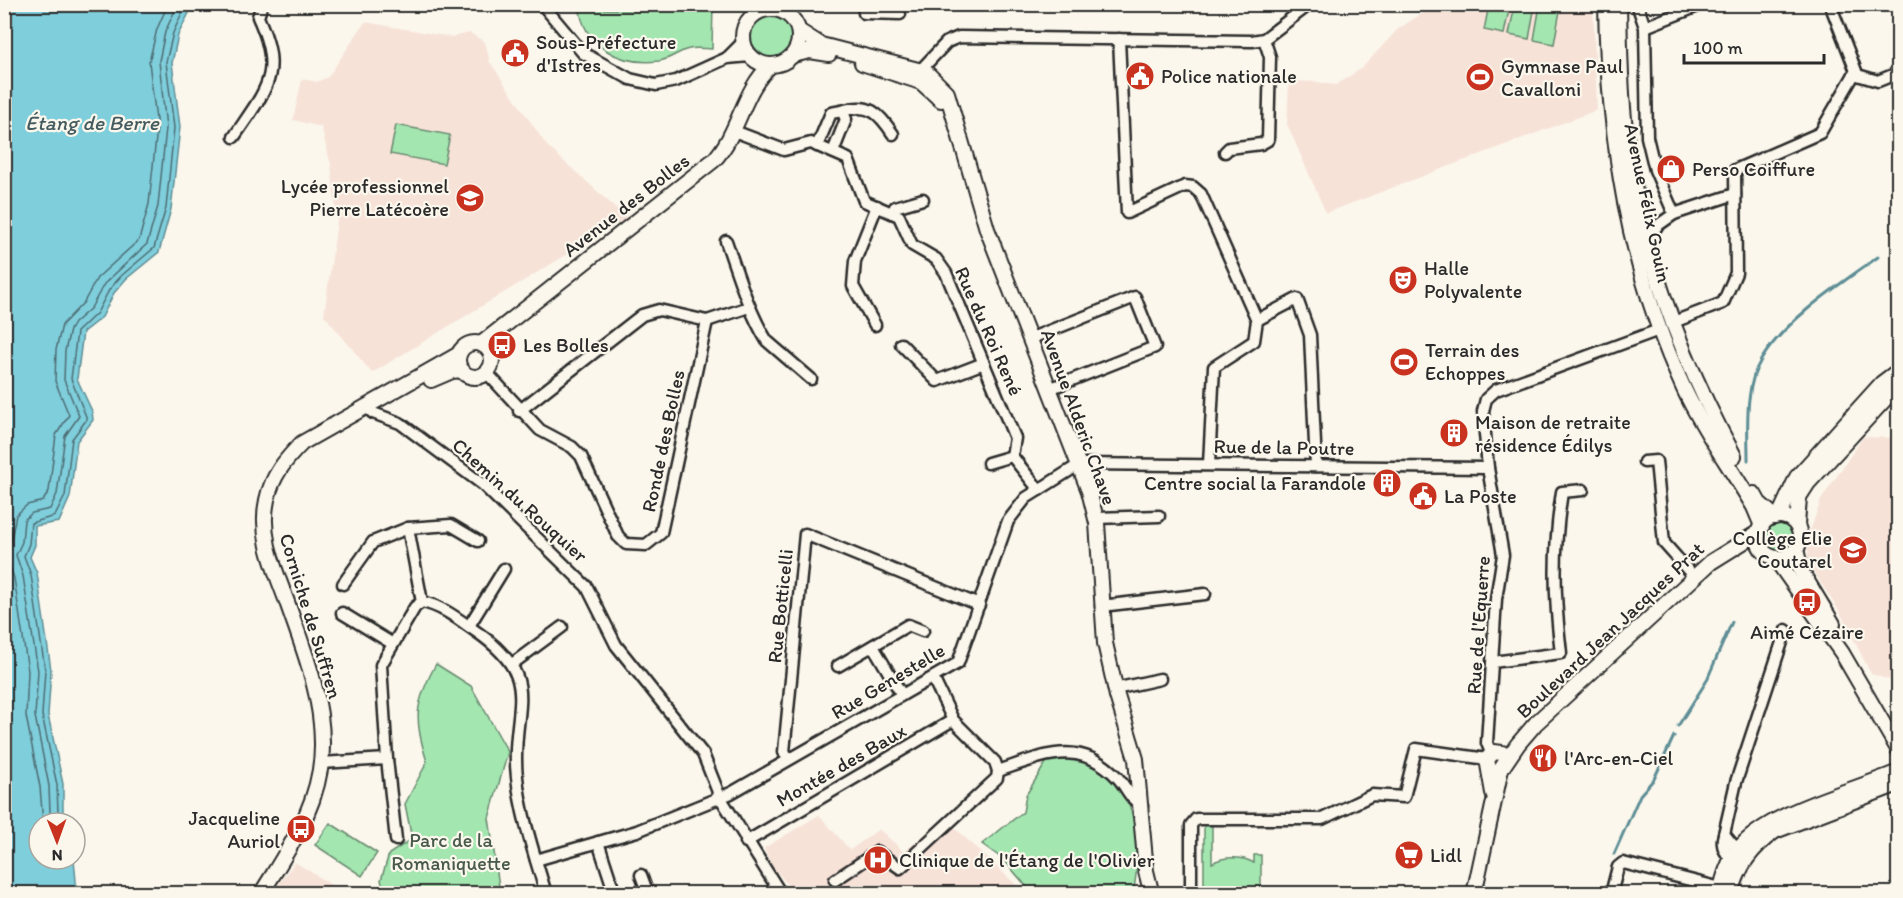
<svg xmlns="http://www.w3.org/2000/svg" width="1903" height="898" font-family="Itim,sans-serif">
  <rect width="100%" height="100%" fill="#fbf7ec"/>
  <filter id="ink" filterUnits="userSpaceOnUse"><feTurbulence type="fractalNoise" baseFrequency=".0167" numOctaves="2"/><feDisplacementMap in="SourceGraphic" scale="12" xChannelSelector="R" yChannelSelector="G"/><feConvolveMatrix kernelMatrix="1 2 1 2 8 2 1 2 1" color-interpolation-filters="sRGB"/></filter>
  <g filter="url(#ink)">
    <g fill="#f7e2d8">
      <path d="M1435 5H1593L1597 110 1326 213 1287 124 1289 81 1318 82 1336 85 1362 68 1398 29Z"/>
      <path d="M365 22 451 37 470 33 485 42 490 62 547 146 627 218 372 373 324 315 337 221 331 165 321 127 293 120 302 79 317 82 328 77Z"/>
      <path d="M1863 437 1898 438V659L1890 680 1871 674 1841 614 1808 563V537L1821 500Z"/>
      <path d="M819 815 850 850 879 829 904 852 944 818 1025 893H795L772 866 764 848Z"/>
      <path d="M295 862 344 893H272Z"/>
    </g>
    <g fill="#a3e6b0" stroke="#67886e" stroke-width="1.5">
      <path d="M1515 4 1535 5 1529 39 1509 35Z"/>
      <path d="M579 5H594L595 9 691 10V5H713L712 49C705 49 696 47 689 49 679 51 671 59 659 61 620 66 583 46 579 5Z"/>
      <path d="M1489 5H1510L1504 34 1484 30Z"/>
      <path d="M1540 5H1561L1554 44 1534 40Z"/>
      <path d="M769 15C813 15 787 77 758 51 743 38 753 20 769 15Z"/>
      <path d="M396 125 450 135 444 164 390 154Z"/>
      <circle cx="1779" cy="537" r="16"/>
      <path d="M436 664 471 686 508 752 489 818 500 893H385L381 880 389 854 412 839 405 804 427 762C414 718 414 704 436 664Z"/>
      <path d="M1072 758C1084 762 1099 768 1110 776 1139 797 1140 862 1133 893H1032L1004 860 982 844 1023 812 1026 795 1047 761Z"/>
      <path d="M330 823 377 853 362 876 315 845Z"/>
      <path d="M1204 823H1212V863C1224 856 1242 856 1254 863V855H1261V893H1204Z"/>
    </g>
    <path fill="#7fcedc" stroke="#5d8d95" stroke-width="1.5" d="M5 4 193 5 178 35 172 63 180 127 171 209 159 252 126 279 114 293 102 317 83 332 77 379 92 411 93 420 77 441 70 497 59 522 35 526V545L30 557 37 573 51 670 48 715 63 784V812L68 823H39V859H74L77 893H5Z"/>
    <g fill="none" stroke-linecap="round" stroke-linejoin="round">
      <g stroke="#4d6c72" stroke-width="1.5">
        <path d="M43 823 40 787 26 716 28 671 14 578 7 559 16 515 27 505 43 501 49 491 56 435 69 415 55 381 56 350 62 325 84 302 97 278 139 240 149 204 157 128 149 62 157 29 168 4"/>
        <path d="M53 823 50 813 49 786 35 716 38 671 23 576 16 555 22 542 24 520 32 513 50 509 57 494 65 436 79 416 64 380 65 351 70 330 74 323 91 308 104 284 147 244 158 206 166 128 159 61 165 32 178 4"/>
        <path d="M61 823 58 813 57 785 42 715 45 670 31 575 24 556 29 544 31 523 55 516 65 496 72 439 87 419 71 379 77 332 97 313 109 290 121 276 154 248 166 208 174 128 166 62 173 33 186 4"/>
      </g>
      <g stroke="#5d8d95" stroke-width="3">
        <path d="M1748 460C1748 430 1744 387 1761 360 1785 320 1840 284 1878 257"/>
        <path d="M1678 726 1706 682 1732 622"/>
        <path d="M1614 854 1640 795 1654 779 1674 736"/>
      </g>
      <g stroke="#2b2b2b" stroke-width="15">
        <g id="street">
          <path d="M542 4 583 53 630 79 656 85 676 81 727 58 743 42"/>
          <path d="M863 4 864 13 900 14"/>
          <path d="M1637 4 1645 27 1647 137 1655 170 1674 214 1735 194"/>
          <path d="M1645 27 1703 4"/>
          <path d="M1119 39 1127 213 1185 186 1193 187 1201 194 1257 320 1254 341 1214 367 1209 464"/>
          <path d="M727 58 750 56"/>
          <path d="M1854 74 1878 81 1898 73"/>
          <path d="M915 76 947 42 959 37 1252 41 1264 39 1310 4"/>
          <path d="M842 111C869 102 879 113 893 134"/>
          <path d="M734 131 784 150 811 143 848 159 864 201 899 216 912 245 936 259 946 273 1015 438 1012 456 1039 490"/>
          <path d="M234 137C267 88 284 74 258 17L262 4"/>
          <path d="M817 146 831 113 842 111 846 119 833 152"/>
          <path d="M1225 152 1229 148 1261 144 1268 140 1270 57 1264 39"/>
          <path d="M892 213 895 207 923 199"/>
          <path d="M726 241C738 275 748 310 767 341L811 379"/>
          <path d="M1646 241 1657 226 1674 214"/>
          <path d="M1257 320 1297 299 1310 335 1316 466"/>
          <path d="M1671 323 1723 303 1736 273 1735 170 1820 133 1856 71 1830 4"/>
          <path d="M875 325 853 286 855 261 877 206"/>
          <path d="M1029 339 1135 297 1155 347 1049 389"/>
          <path d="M901 344 937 381 984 363"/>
          <path d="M487 373 540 430 572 447 581 456 618 536 626 544 646 545 661 533 707 321"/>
          <path d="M366 407 373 413 400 423 482 484 587 587 616 645 703 754 720 797 781 894"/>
          <path d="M519 411 642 315 659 310 707 321 749 307"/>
          <path d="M1644 462 1656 461 1664 543 1694 577"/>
          <path d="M988 463 1012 456"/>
          <path d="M1096 518 1159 516"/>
          <path d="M408 528 422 602"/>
          <path d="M343 584 373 542 408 528 451 525 478 541"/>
          <path d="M1101 606 1205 594"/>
          <path d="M342 613 393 644"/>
          <path d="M469 626 504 569"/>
          <path d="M873 646 902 695"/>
          <path d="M1493 662 1561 653C1554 595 1553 551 1562 492L1583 490"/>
          <path d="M512 664 562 627"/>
          <path d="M838 666 908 625 923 631"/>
          <path d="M1115 689 1160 679"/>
          <path d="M1491 753 1487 743 1496 599 1503 555 1488 468 1483 411 1486 399 1496 390 1659 330"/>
          <path d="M387 759 396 840"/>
          <path d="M788 759 784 752 805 534 979 605"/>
          <path d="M321 763 387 759 381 665 415 607 422 602C442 606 458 619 474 630 548 680 509 708 517 777 521 816 535 856 546 894"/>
          <path d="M998 771C1043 756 1079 737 1118 778 1127 788 1129 798 1142 806"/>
          <path d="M1724 834 1736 782 1786 630"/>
          <path d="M598 842 615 894"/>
          <path d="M746 842 953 720"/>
          <path d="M536 860 637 831 731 793 958 663 1008 521 1026 498 1080 464 1488 468"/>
          <path d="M1737 862C1726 857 1720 846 1724 834L1733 845 1745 849"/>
          <path d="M641 875 648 894"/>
          <path d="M835 880 877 852 900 868 997 778 998 771 995 762 953 720 933 678"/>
          <path d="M1191 894V825L1196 819H1322L1372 795 1404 797 1416 749 1487 759"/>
          <path d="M1611 894 1618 867 1623 863 1721 888"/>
        </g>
      </g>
      <g stroke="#2b2b2b" stroke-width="18">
        <g id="secondary">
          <path d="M1606 4C1608 137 1628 268 1684 389 1703 430 1731 468 1754 507L1762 526"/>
          <path d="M1619 4C1620 46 1620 87 1625 128 1638 245 1679 354 1734 456"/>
          <circle cx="771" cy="37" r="28"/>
          <path d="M799 31 821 45 918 70 927 73 947 93 987 229 1089 491 1097 523 1105 643 1117 696 1136 759 1146 871 1151 891"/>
          <path d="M793 55 810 51 829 54"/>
          <path d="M862 63 921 82 941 100"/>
          <circle cx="475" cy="360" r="17"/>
          <path d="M481 344 714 160C740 132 742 91 771 65"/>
          <path d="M431 380 452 371 462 370"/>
          <path d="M1754 494 1759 503 1775 517"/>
          <path d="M1779 516 1797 477 1882 383 1898 371"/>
          <circle cx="1779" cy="537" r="21"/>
          <path d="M1797 525 1799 497 1808 483 1898 385"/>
          <path d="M1796 549 1801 571 1833 624"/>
          <path d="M1775 558 1842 653 1898 749"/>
          <path d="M1493 793 1487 759 1494 752 1502 753"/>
          <path d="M261 894C290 847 323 801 322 743 322 694 303 648 287 602 275 569 259 536 267 500 272 476 285 460 302 443L459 354"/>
          <path d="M1474 894 1501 769 1518 744 1536 723 1711 562 1759 532"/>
          <path d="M1720 894C1723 879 1728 862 1737 851 1768 811 1852 792 1898 772"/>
          <path d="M1731 894C1738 866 1752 847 1775 831L1898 784"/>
        </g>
      </g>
      <use href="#street" stroke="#fbf7ec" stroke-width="10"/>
      <use href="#secondary" stroke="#fbf7ec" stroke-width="14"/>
    </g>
  </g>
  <defs>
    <g id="civic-disc" transform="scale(1.5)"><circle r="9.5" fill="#c8321e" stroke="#fbf7ec"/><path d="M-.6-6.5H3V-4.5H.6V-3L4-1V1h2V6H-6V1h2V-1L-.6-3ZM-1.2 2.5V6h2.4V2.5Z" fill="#fff"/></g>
    <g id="stadium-disc" transform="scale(1.5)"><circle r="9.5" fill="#c8321e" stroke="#fbf7ec"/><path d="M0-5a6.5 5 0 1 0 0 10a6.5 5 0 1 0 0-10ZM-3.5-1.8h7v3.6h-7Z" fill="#fff"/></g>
    <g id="shop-disc" transform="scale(1.5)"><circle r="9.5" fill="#c8321e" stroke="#fbf7ec"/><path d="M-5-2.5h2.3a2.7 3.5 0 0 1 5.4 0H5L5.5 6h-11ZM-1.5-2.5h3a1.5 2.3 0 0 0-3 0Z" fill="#fff"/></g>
    <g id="school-disc" transform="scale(1.5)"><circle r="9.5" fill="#c8321e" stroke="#fbf7ec"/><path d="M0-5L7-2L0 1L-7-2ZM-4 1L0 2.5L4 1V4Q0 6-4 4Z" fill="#fff"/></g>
    <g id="theatre-disc" transform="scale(1.5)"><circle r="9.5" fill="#c8321e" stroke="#fbf7ec"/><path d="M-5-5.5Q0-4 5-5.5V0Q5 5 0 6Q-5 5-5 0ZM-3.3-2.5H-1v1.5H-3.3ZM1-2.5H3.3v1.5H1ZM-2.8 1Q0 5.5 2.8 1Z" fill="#fff"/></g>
    <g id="bus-disc" transform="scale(1.5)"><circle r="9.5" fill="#c8321e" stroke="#fbf7ec"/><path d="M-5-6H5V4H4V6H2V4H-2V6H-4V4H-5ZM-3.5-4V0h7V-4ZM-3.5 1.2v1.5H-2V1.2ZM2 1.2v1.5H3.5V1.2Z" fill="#fff"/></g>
    <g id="building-disc" transform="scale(1.5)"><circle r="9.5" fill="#c8321e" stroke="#fbf7ec"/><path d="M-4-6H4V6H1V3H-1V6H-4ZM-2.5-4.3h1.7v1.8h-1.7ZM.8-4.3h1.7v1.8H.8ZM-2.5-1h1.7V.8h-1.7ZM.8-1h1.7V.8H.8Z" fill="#fff"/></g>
    <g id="restaurant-disc" transform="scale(1.5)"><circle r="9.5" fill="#c8321e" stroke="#fbf7ec"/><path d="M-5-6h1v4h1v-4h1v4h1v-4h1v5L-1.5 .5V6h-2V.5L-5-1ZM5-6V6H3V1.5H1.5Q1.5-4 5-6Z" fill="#fff"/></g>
    <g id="supermarket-disc" transform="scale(1.5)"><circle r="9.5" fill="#c8321e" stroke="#fbf7ec"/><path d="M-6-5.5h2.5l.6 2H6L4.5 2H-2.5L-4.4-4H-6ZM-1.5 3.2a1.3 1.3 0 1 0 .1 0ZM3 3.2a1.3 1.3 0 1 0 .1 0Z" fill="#fff"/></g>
    <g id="hospital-disc" transform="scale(1.5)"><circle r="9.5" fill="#c8321e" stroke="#fbf7ec"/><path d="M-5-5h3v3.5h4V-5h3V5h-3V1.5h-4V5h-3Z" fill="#fff"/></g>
  </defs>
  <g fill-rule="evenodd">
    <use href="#civic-disc" x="515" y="53"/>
    <use href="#civic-disc" x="1140" y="76"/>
    <use href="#stadium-disc" x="1480" y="77"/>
    <use href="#shop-disc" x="1671" y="169"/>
    <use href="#school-disc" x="470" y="198"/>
    <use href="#theatre-disc" x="1403" y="280"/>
    <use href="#bus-disc" x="502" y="345"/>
    <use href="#stadium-disc" x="1404" y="362"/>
    <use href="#building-disc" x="1454" y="433"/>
    <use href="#building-disc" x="1387" y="483"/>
    <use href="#civic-disc" x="1423" y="496"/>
    <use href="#school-disc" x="1853" y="550"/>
    <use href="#bus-disc" x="1807" y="602"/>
    <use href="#restaurant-disc" x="1543" y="758"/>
    <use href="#bus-disc" x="301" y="829"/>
    <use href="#supermarket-disc" x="1409" y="855"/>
    <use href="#hospital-disc" x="878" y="860"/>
  </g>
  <g text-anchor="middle" stroke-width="4.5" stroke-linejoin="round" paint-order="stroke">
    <g font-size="20" fill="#2b2b2b" stroke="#fbf7ec" text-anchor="start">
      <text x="536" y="49">Sous-Préfecture<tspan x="536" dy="23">d'Istres</tspan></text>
      <text x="1501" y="73">Gymnase Paul<tspan x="1501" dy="23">Cavalloni</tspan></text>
      <text x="1161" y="83">Police nationale</text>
      <text x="1692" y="176">Perso Coiffure</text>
      <text x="449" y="193" text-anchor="end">Lycée professionnel<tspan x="449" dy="23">Pierre Latécoère</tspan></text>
      <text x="1424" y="275">Halle<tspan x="1424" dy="23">Polyvalente</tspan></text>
      <text x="523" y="352">Les Bolles</text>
      <text x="1425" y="357">Terrain des<tspan x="1425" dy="23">Echoppes</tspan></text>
      <text x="1475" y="429">Maison de retraite<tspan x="1475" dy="23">résidence Édilys</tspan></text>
      <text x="1366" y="490" text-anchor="end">Centre social la Farandole</text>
      <text x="1444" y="503">La Poste</text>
      <text x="1832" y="545" text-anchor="end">Collège Elie<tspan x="1832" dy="23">Coutarel</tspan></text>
      <text x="1807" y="639" text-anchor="middle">Aimé Cézaire</text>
      <text x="1564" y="765">l'Arc-en-Ciel</text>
      <text x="280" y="825" text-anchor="end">Jacqueline<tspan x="280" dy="23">Auriol</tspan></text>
      <text x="1430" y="862">Lidl</text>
      <text x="899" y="867">Clinique de l'Étang de l'Olivier</text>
    </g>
    <g font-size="20" fill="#2b2b2b" stroke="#fbf7ec">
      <text transform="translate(1648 203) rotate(78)" y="7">Avenue Félix Gouin</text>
      <text transform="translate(626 205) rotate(-38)" y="7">Avenue des Bolles</text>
      <text transform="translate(989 331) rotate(66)" y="7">Rue du Roi René</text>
      <text transform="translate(1079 417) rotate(70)" y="7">Avenue Alderic Chave</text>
      <text transform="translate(663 441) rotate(-78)" y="7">Ronde des Bolles</text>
      <text transform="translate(1284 447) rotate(1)" y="7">Rue de la Poutre</text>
      <text transform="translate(520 500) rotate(42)" y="7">Chemin du Rouquier</text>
      <text transform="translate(780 606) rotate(-84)" y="7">Rue Botticelli</text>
      <text transform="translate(311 616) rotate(73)" y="7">Corniche de Suffren</text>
      <text transform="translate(1478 625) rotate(-86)" y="7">Rue de l'Equerre</text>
      <text transform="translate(1610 630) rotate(-43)" y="7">Boulevard Jean Jacques Prat</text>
      <text transform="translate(888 681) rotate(-31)" y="7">Rue Genestelle</text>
      <text transform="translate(841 765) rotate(-30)" y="7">Montée des Baux</text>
    </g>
    <g font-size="20" fill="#495a4c" stroke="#fbf7ec">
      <text x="451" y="847">Parc de la<tspan x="451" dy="23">Romaniquette</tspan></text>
    </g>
    <g font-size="21" font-style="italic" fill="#445c60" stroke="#fbf7ec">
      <text x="92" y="130">Étang de Berre</text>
    </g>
  </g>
  <rect width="1903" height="898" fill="none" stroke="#fbf7ec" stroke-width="24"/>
  <rect x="12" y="12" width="1879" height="874" fill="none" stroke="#2b2b2b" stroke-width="2" filter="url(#ink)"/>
  <g transform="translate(57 841) rotate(179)"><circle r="28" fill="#fbf7ec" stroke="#a8a59f" stroke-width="1.5"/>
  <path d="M0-4.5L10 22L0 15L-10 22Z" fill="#c8321e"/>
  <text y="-9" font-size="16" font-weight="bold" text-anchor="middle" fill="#2b2b2b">N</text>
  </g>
  <path d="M1684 54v9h140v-9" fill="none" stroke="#2b2b2b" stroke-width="3"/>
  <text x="1693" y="54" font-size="18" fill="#2b2b2b" stroke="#fbf7ec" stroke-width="4.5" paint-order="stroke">100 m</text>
</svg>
